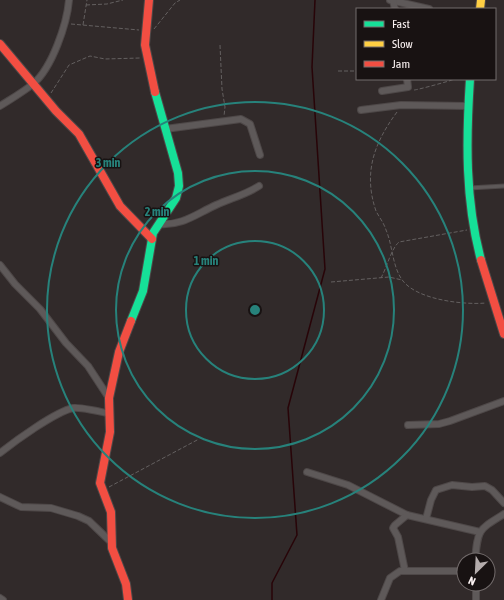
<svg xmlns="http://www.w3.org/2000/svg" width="504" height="600" font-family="'Asap Condensed',sans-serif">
  <rect width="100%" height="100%" fill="#312a2a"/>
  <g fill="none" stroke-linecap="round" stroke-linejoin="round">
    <path stroke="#280408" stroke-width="1.5" d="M272 600V583L297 535 288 408 325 269 312 67 315 0"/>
    <g stroke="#4e4848" stroke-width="5">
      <path id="lane" d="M469 188 504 186"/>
    </g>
    <g stroke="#4e4848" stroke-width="8">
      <g id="street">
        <path d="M390 0 429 9"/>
        <path d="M393 1 395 9"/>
        <path d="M382 91 408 87 407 79"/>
        <path d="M0 106C11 99 23 92 33 84 52 68 67 24 69 0"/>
        <path d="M361 110 401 105 468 106"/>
        <path d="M165 129 241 119 250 124 260 155"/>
        <path d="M159 224C182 226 196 214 216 205 231 198 245 195 259 186"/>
        <path d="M0 265 15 284 40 309 66 343 88 366 109 398"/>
        <path d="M408 425 439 424 450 421 504 401"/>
        <path d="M0 453C15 441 55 412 73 408 79 407 103 412 110 414"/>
        <path d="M307 472 348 485 407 515 480 532"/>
        <path d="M0 497 21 507 51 508 78 516 89 521 112 543"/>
        <path d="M426 519 431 500 436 490 452 485 472 487 485 486 492 490 504 503"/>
        <path d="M475 560C478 529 478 530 504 514"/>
        <path d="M405 571 398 537 393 528 395 525 407 515"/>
        <path d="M476 584V600"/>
        <path d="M0 598 3 600"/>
        <path d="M381 600 390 578 400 571H464"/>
      </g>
    </g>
    <g stroke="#4e4848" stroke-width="10">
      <g id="fast">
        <path d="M470 79C466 140 465 200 481 260"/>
        <path d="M131 321 143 291 153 233 176 198 179 186 178 173 155 92"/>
      </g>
    </g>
    <g stroke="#4e4848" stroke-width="10">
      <path id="slow" d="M480 9 481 0"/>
    </g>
    <g stroke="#4e4848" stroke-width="10">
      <g id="jam">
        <path d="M149 0 145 45 155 92"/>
        <path d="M0 44 56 111 79 134 120 206 152 239"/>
        <path d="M481 260 504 334"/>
        <path d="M128 600 126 584 112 548 111 512 100 483 110 432 109 398 119 352 131 321"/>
      </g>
    </g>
    <g stroke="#646060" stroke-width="1" stroke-dasharray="4 2" stroke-linecap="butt">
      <path d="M86 5 107 4 123 0"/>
      <path d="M71 24 139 30"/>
      <path d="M83 25 87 0"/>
      <path d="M154 29 175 3 180 0"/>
      <path d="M220 45 222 89 225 107 224 116"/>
      <path d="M338 71H357"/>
      <path d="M414 90C417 90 450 81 455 79"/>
      <path d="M51 93 69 65 90 56 105 59 140 58"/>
      <path d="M397 112C374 143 363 173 376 211 379 217 384 223 386 230 393 246 392 267 403 281 418 300 464 305 486 303"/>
      <path d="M381 278C387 267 391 249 399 242L467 230"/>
      <path d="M331 282 389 277 402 280"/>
      <path d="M109 487 199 439"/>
    </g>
    <use href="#lane" stroke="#5e5959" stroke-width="3"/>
    <use href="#street" stroke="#5e5959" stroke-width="6"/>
    <use href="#fast" stroke="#16e098" stroke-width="8"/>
    <use href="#slow" stroke="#ffcf43" stroke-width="8"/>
    <use href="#jam" stroke="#f24e42" stroke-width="8"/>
  </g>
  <g fill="none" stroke="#27827b" stroke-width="2">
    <circle cx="255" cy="310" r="69"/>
    <circle cx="255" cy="310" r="139"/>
    <circle cx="255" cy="310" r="208"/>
  </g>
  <circle cx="255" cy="310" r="6" fill="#27827b" stroke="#181212" stroke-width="2"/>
  <g font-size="12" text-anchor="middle" font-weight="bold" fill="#27827b" stroke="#181212" stroke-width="3" stroke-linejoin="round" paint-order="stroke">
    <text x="108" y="167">3 min</text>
    <text x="157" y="216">2 min</text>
    <text x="206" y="265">1 min</text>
  </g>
  <rect x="356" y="8" width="140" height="72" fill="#181212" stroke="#736c6c"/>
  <rect x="364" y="21" width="20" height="6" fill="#16e098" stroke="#736c6c"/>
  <text x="392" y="28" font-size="12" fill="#fbf2f2">Fast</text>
  <rect x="364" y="41" width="20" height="6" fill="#ffcf43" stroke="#736c6c"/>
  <text x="392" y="48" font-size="12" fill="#fbf2f2">Slow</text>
  <rect x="364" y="61" width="20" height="6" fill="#f24e42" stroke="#736c6c"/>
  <text x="392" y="68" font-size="12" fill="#fbf2f2">Jam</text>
  <g transform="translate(476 572) rotate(204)"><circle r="19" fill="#181212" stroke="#736c6c"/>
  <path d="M0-3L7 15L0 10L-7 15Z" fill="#b4acac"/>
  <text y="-6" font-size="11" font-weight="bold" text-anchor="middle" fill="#fbf2f2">N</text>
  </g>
</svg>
